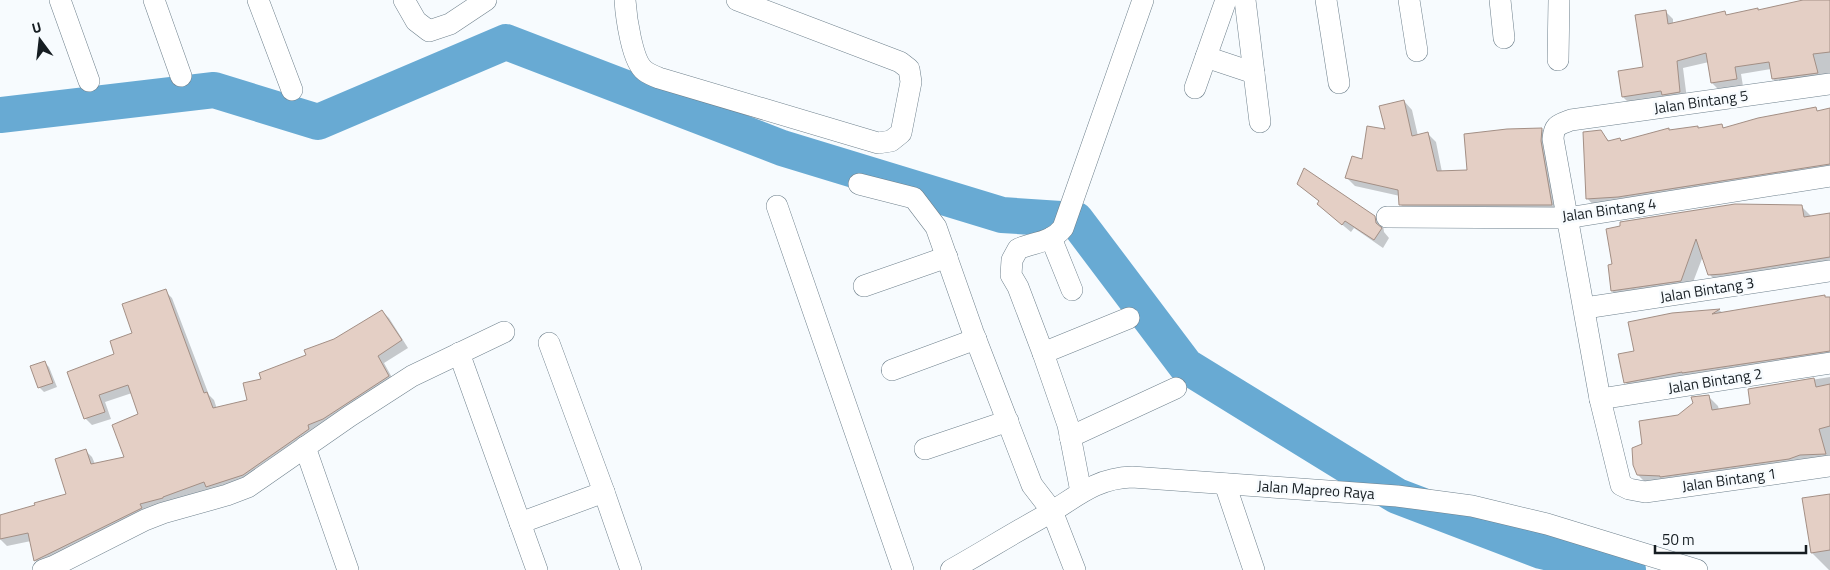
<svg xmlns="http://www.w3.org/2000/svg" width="1830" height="570" font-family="'Titillium Web',sans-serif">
  <rect width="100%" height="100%" fill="#f7fbfe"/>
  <g fill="#0003">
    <path d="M1816 0H1830V79L1780 86 1773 79 1771 69 1741 74 1743 86 1719 90 1712 83 1709 62 1683 68 1687 99 1630 104 1623 97 1645 68 1666 12 1673 19V24H1710Z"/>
    <path d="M1404 101 1412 110 1418 136 1428 134 1436 142 1442 172 1469 171 1542 129 1550 137 1560 213 1408 212 1400 204V196L1355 186 1346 177 1363 161 1386 130Z"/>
    <path d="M1830 109V173L1595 207 1587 198 1601 132 1610 142 1620 139 1622 142 1697 127 1699 129 1721 125 1725 129Z"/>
    <path d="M1298 184 1374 216 1383 225 1384 232 1389 238 1383 248 1354 228 1351 232 1327 212 1320 202Z"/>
    <path d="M1801 206 1811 216 1830 214V268L1719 284 1709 274 1703 256 1690 290 1622 301 1612 291 1609 266 1613 265 1607 230Z"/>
    <path d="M165 291 172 298 209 395 214 400 217 409 248 401 263 380 334 340 382 311 389 318 408 348 384 363 395 383 250 482 42 567 35 560 31 541 7 546 0 539V516L36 506 68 494 85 450 92 457 95 464 126 457 140 415 132 393 105 402 111 419 92 425 85 418 116 354Z"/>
    <path d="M1826 298H1830V361L1635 392 1625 382 1635 352 1672 315 1719 310 1723 313Z"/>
    <path d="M45 363 49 367 57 387 44 392 40 388 32 367Z"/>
    <path d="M1830 377V464L1648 485 1638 475 1644 445 1679 416 1708 396 1718 406 1719 410 1751 405 1749 390Z"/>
    <path d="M1830 496V570H1829L1812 553Z"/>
  </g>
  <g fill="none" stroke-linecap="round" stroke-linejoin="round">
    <path stroke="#68aad3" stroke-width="36" d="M0 115 214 90 318 122 506 42 782 148 1002 215 1076 220 1186 366 1397 496 1541 551 1628 570"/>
  </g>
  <g fill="#e4cfc5" stroke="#a38f85">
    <path d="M1803 0H1830V52L1813 54 1818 73 1772 79 1769 62 1735 67 1737 79 1711 83 1706 53 1677 61 1680 92 1662 95 1661 91 1622 97 1618 71 1643 67 1635 15 1666 10 1668 24 1725 11 1726 15 1758 8V10Z"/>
    <path d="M1404 100 1412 136 1428 132 1437 171 1467 170 1464 134 1507 129 1542 128 1541 141 1552 205H1399L1398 190 1345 178 1352 156 1362 159 1367 126 1385 129 1379 106Z"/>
    <path d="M1816 107 1817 111 1830 108V164L1618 197 1586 199 1583 132 1601 130 1608 141 1620 138 1621 141 1669 128V130L1698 126V128L1722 124 1723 128 1758 118Z"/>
    <path d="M1304 168 1375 216 1376 223 1382 228 1374 240 1345 221 1342 225 1317 204 1319 201 1297 184Z"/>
    <path d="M1735 204 1802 205 1804 217 1830 213V257L1723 274 1708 275 1696 239 1681 281 1611 291 1608 265 1612 264 1606 229 1620 226V222Z"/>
    <path d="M166 289 204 393 207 392 213 408 247 400 243 383 261 379 259 373 306 355 304 350 334 339 382 310 402 340 378 356 389 376 323 419 308 425 309 429 243 475 206 487 204 482 163 497V498L140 504 142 508 34 561 28 533 0 539V515L35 505 34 503 66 494 55 459 86 449 91 464 124 457 112 425 138 414 128 385 99 395 105 412 84 419 67 372 114 354 110 341 132 333 122 304Z"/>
    <path d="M1825 295V297H1830V351L1682 373V372L1624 383 1618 354 1634 351 1628 322 1672 313 1720 309 1712 314Z"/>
    <path d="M45 361 53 383 38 388 30 366Z"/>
    <path d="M1814 378 1816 387 1830 384V426L1819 429 1826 454 1800 455 1789 459 1660 477V476L1637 475 1633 465 1632 448 1642 444 1639 421 1678 415 1693 403 1691 397 1709 395 1712 410 1750 404 1748 389Z"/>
    <path d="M1830 494V550L1811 553 1802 498Z"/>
  </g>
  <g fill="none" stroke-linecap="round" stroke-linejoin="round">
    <g stroke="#6f818d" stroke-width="22">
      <g id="minor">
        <path d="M60 0 89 81"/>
        <path d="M154 0 181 76"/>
        <path d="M258 0 292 90"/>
        <path d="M404 0 416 21 429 31 450 24 486 0"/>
        <path d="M625 0C626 16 632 62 645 71 649 74 654 76 659 78L878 143 891 141 901 133 911 82 909 69 900 62 737 0"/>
        <path d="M1245 0 1260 122"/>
        <path d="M1326 0 1339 83"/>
        <path d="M1409 0 1417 51"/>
        <path d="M1500 0 1504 38"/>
        <path d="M1206 57 1254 73"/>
        <path d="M1558 60 1559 0"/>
        <path d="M1830 84 1571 120C1558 125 1554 125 1553 139L1600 399 1621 485 1629 489 1645 492 1830 466"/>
        <path d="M1195 88 1226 0"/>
        <path d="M859 184 914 198 936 227 973 332 1032 485 1052 511 1075 570"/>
        <path d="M777 206 903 570"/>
        <path d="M1387 217 1567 218 1830 176"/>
        <path d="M1051 238 1072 290"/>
        <path d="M864 286 947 257"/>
        <path d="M1585 308 1830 271"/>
        <path d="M549 343 604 492 631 570"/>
        <path d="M459 353 537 570"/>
        <path d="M1043 353 1129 318"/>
        <path d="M892 370 976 339"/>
        <path d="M1600 399 1830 363"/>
        <path d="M1070 437 1176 388"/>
        <path d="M305 447 348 570"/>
        <path d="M925 449 1008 421"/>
        <path d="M1225 484 1254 570"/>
        <path d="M1081 492 1068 425 1043 353 1018 287 1011 275 1012 260 1018 249C1034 242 1051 243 1063 228L1143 0"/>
        <path d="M520 523 604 492"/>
        <path d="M43 570 54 566 145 520 163 513 227 495 248 487 350 416 412 376 504 332"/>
        <path d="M951 570C983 552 1015 532 1048 514 1076 497 1096 478 1132 477L1397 496 1472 506 1547 524 1697 570"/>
      </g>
    </g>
    <use href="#minor" stroke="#fff" stroke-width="21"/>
  </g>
  <g text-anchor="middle" stroke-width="5" stroke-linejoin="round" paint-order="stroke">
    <g font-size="15" fill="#161d22" stroke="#f7fbfe">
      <text transform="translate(1701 102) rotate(-8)" y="5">Jalan Bintang 5</text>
      <text transform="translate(1609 210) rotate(-8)" y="5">Jalan Bintang 4</text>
      <text transform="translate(1707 290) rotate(-9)" y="5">Jalan Bintang 3</text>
      <text transform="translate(1715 381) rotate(-9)" y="5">Jalan Bintang 2</text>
      <text transform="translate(1729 480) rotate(-8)" y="5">Jalan Bintang 1</text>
      <text transform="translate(1316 490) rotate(4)" y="5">Jalan Mapreo Raya</text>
    </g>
  </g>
  <g transform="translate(40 40) rotate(345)" stroke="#f7fbfe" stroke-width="4" paint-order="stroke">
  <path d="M0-4L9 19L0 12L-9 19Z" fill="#161d22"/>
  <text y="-8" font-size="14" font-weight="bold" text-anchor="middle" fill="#161d22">U</text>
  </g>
  <path d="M1655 545v8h151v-8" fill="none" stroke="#161d22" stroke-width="2.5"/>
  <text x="1662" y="545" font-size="15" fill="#161d22" stroke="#f7fbfe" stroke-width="4" paint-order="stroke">50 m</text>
</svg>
